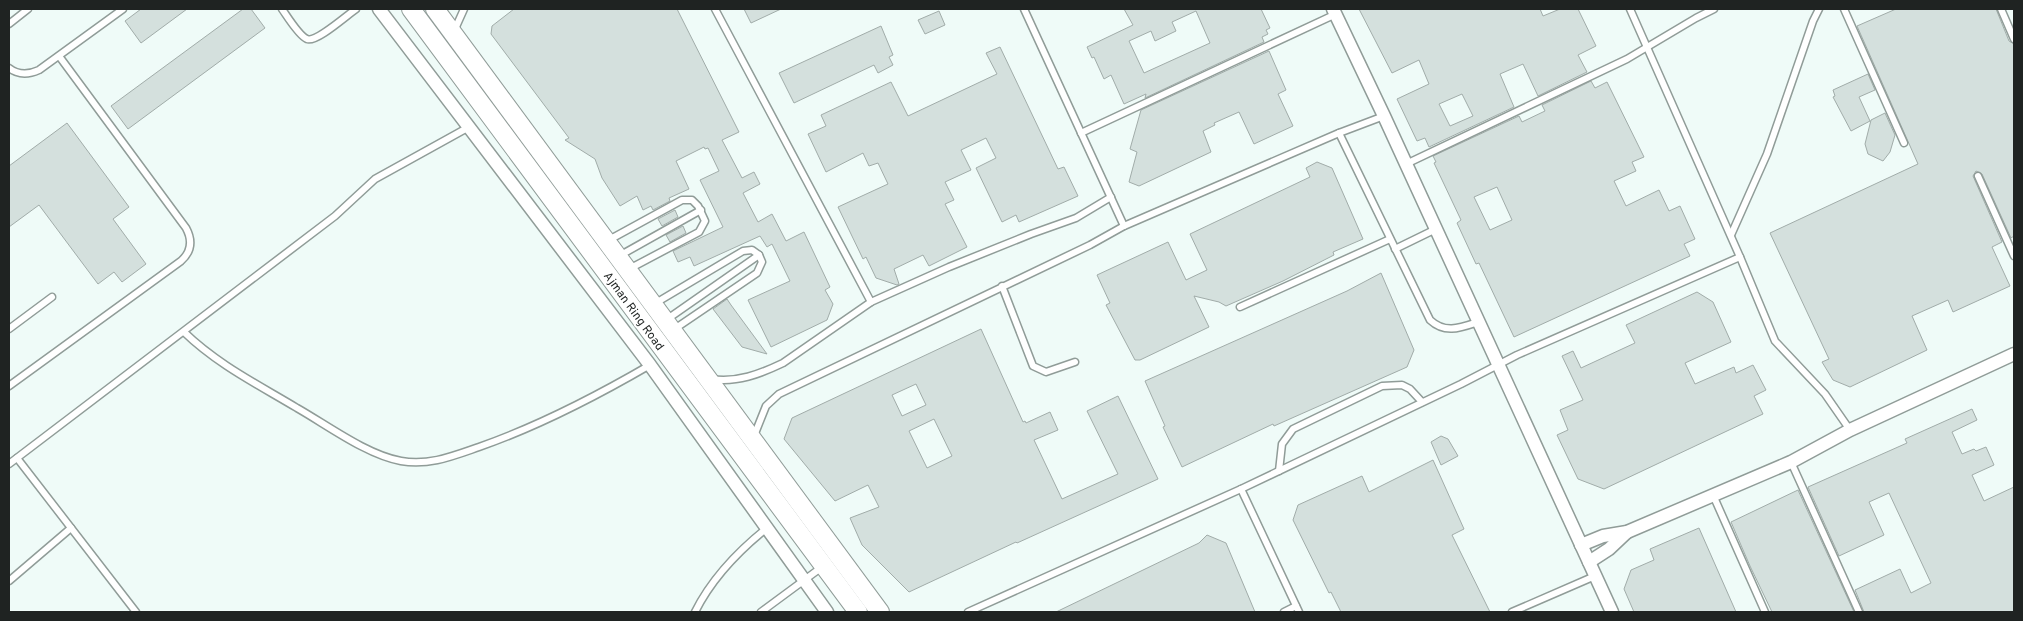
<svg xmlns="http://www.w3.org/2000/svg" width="2023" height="621" font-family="Overpass,sans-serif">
  <rect width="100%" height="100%" fill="#effbf8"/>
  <g fill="#d4e0dd" stroke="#a1aca9" fill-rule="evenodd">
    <path d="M141 9H187L141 43 125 21Z"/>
    <path d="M243 9H251L265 28 128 129 111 106Z"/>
    <path d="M514 9H677L739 132 722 140 742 178 754 172 760 184 743 193 758 222 772 214 786 241 804 232 830 287 825 290 833 304 827 320 771 347 748 300 790 281 772 244 767 247 760 236 694 266 690 257 678 262 673 251 723 227 700 180 719 171 708 148 705 149 704 147 676 161 689 189 669 198 670 201 653 210 651 206 643 210 637 196 620 206 602 178 595 159 565 140 569 138 491 34 492 26Z"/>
    <path d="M744 9H781L751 23Z"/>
    <path d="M1124 9H1261L1270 28 1266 30 1268 34 1262 37 1264 42 1145 98 1146 94 1124 104 1111 75 1104 79 1094 57 1092 58 1087 47 1133 25ZM1196 11 1210 43 1144 73 1129 41 1151 31 1155 41 1176 31 1172 22Z"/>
    <path d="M1359 9H1540L1543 16 1560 9H1578L1596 46 1578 55 1587 72 1538 96 1523 64 1500 74 1514 107 1429 147 1425 138 1417 141 1397 99 1429 84 1419 60 1392 73ZM1462 94 1473 116 1450 126 1439 104Z"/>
    <path d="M1896 9H1996L2009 41 2014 44V236L2011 238 1982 174 1976 171 1973 176 2002 242 1992 247 2010 286 1953 312 1948 300 1912 316 1927 350 1850 387 1833 380 1822 362 1829 359 1770 233 1918 164 1857 26Z"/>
    <path d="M939 11 945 25 925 34 918 20Z"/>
    <path d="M881 26 893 55 889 57 893 65 878 73 874 65 794 103 779 73Z"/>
    <path d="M1000 47 1058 169 1064 167 1078 196 1019 222 1016 215 1002 222 976 168 996 158 986 138 961 150 971 170 945 182 954 200 945 204 967 247 929 266 923 255 894 269 899 284 897 285 876 278 866 257 863 259 838 207 888 184 878 163 869 166 863 153 826 172 808 134 826 126 821 115 891 82 908 116 997 74 986 53Z"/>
    <path d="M1269 51 1286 90 1278 94 1293 126 1254 144 1239 112 1214 123 1215 125 1203 131 1211 152 1139 186 1129 182 1137 152 1130 149 1141 110Z"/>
    <path d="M1868 74 1875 90 1859 97 1870 121 1851 131 1833 97 1835 96 1833 90Z"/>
    <path d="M1591 81 1595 88 1607 82 1644 157 1632 162 1636 171 1614 181 1626 206 1659 190 1669 211 1680 206 1695 239 1684 244 1690 256 1514 337 1479 263 1476 264 1457 223 1461 220 1434 163 1436 162 1433 156 1519 116 1522 122 1545 111 1542 105ZM1497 187 1512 220 1490 230 1474 197Z"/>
    <path d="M1885 113 1895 135 1890 152 1883 161 1868 154 1865 144 1871 120Z"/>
    <path d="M67 123 129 207 113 219 146 264 122 282 114 272 98 284 39 205 9 227V166Z"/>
    <path d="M1317 162 1332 168 1363 239 1333 252 1334 255 1283 281 1226 306 1219 302 1194 296 1209 327 1140 360H1135L1106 305 1110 303 1097 275 1168 242 1186 280 1207 270 1190 234 1310 177 1306 168Z"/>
    <path d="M675 210 678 217 662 226 658 219Z"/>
    <path d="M683 226 686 233 670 242 666 235Z"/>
    <path d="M1381 273 1414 350 1407 367 1274 426 1273 424 1182 467 1163 427 1165 426 1145 381 1347 291Z"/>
    <path d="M1697 292 1713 302 1731 342 1685 363 1695 384 1734 367 1736 373 1753 365 1766 390 1754 396 1763 414 1604 489 1578 479 1557 435 1568 430 1560 410 1583 400 1562 356 1573 351 1581 368 1635 343 1626 325Z"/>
    <path d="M727 299 731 305 767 354 742 347 713 309Z"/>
    <path d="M981 329 1023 422 1025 421 1026 423 1050 412 1058 430 1034 440 1062 499 1118 474 1087 411 1118 396 1158 479 1017 543 1016 542 909 592 862 545 850 518 879 507 868 485 835 501 784 439 792 418ZM916 384 926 405 902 416 892 395ZM934 419 952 456 927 468 909 431Z"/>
    <path d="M1972 409 1977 420 1952 432 1962 454 1974 449 1976 451 1986 447 1994 465 1972 475 1984 501 2014 487V612H1864L1855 590 1900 569 1911 593 1931 583 1889 493 1869 502 1884 535 1839 556 1808 487 1907 443 1905 439Z"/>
    <path d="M1441 436 1448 439 1458 456 1441 465 1431 442Z"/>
    <path d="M1433 460 1464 529 1452 535 1490 612H1341L1331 592 1329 593 1293 520 1298 505 1362 476 1369 492Z"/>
    <path d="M1798 490 1854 612H1772L1750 566 1731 522Z"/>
    <path d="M1699 528 1736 612H1634L1624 589 1631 570 1654 560 1650 549Z"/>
    <path d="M1207 535 1226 543 1255 612H1056L1199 543Z"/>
  </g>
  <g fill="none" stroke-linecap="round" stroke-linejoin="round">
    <g stroke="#909c98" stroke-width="9">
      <g id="lane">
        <path d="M282 9C287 16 299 36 307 39 316 43 347 15 356 9"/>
        <path d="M715 9 871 302"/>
        <path d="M1024 9 1124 226"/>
        <path d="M1630 9 1740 257 1775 341 1825 394 1850 430"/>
        <path d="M1844 9 1904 143"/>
        <path d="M2001 9 2014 39"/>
        <path d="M9 24 28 9"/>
        <path d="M455 29 464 9"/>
        <path d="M9 68C18 75 28 75 39 70L123 9"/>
        <path d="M1081 133 1336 14"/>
        <path d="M1339 133 1430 320C1445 334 1460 328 1478 322"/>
        <path d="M1406 164 1627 59 1696 18 1714 9"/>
        <path d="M1978 176 2014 256"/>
        <path d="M1731 235 1767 154 1813 21 1819 9"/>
        <path d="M607 241 682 200H692L698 206 705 221 699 232 629 269"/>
        <path d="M1395 249 1436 229"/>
        <path d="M619 256 701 210"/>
        <path d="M1002 286 1033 366 1046 372 1075 362"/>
        <path d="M654 304 743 251 752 250 759 255 762 262 757 273 673 330"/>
        <path d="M1240 307 1390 239"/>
        <path d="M666 320 759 255"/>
        <path d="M9 329 52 297"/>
        <path d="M184 332C217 364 257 384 297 408 327 425 367 455 401 461 429 466 453 456 479 447 539 426 595 397 650 365"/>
        <path d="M711 379C737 383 760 374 783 363L871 302 949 267 1031 234 1076 218 1111 197"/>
        <path d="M9 386 181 261C191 252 193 241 186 228L59 56"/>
        <path d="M754 436 766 406 779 394 1090 245 1124 226 1339 133 1384 116"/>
        <path d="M17 458 136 612"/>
        <path d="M1791 462 1859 612"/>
        <path d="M9 464 335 216 375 179 469 127"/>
        <path d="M1279 471 1282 444 1293 429 1382 386 1402 385 1410 389 1422 402"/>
        <path d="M1241 489 1299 612"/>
        <path d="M1713 495 1765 612"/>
        <path d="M9 581 71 528"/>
        <path d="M695 612C712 578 737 552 767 528"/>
        <path d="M761 612 822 567"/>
        <path d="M968 612 1241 489 1461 384 1517 355 1740 257"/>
        <path d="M1284 612 1296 606"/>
        <path d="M1512 612 1595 576"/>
      </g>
    </g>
    <g stroke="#909c98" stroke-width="15">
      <g id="street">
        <path d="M379 9 650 365 827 612"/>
        <path d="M1333 9 1384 116 1612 612"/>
        <path d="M1581 545 1603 536 1627 532 1791 462 1850 430 2014 354"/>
        <path d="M1589 562 1609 549 1627 532"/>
      </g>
    </g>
    <g stroke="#909c98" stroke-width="20">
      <g id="secondary">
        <path d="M411 9 858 612"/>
        <path d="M435 9 880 612"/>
      </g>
    </g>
    <use href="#lane" stroke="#fff" stroke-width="6"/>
    <use href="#street" stroke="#fff" stroke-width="12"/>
    <use href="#secondary" stroke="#fff" stroke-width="18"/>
  </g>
  <g text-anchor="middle" stroke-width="4" stroke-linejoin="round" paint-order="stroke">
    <g font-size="12" fill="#1f2322" stroke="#fff">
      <text transform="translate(634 311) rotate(54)" y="4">Ajman Ring Road</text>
    </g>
  </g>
  <rect width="2023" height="621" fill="none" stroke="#1f2322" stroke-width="20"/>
</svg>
